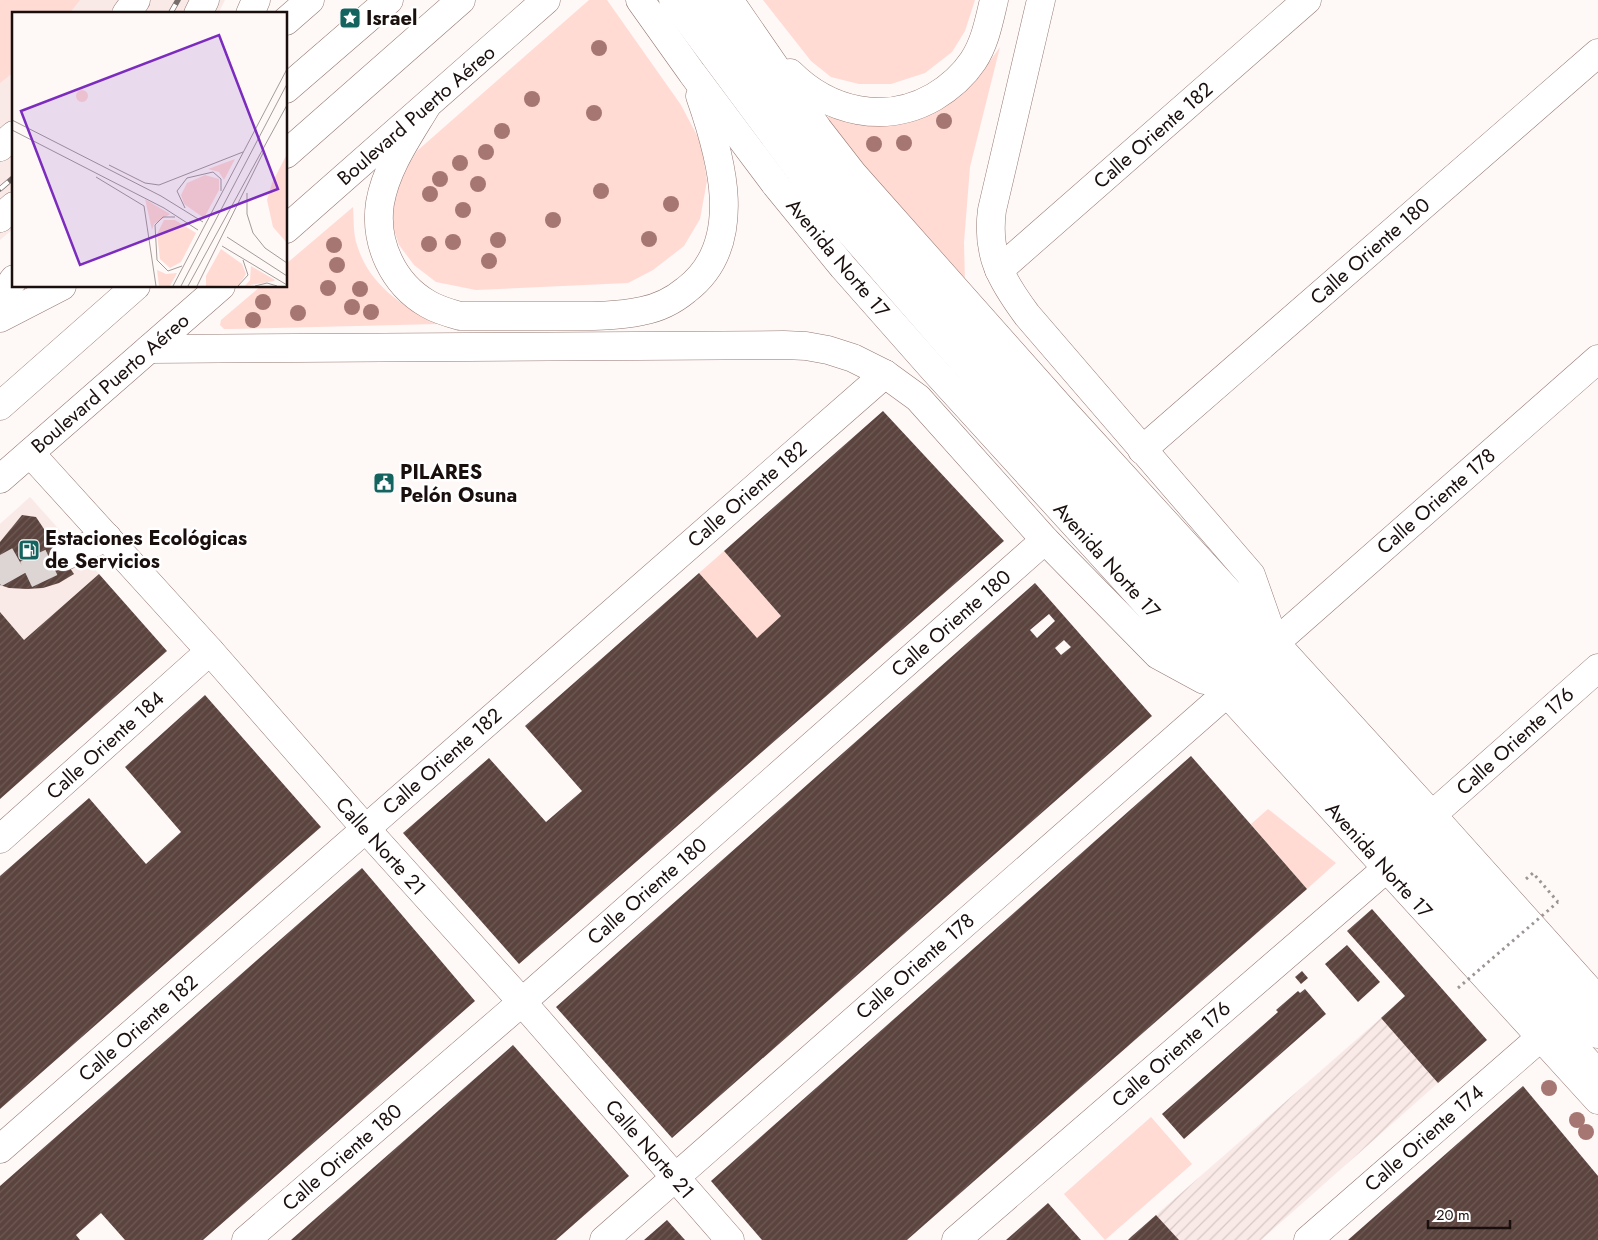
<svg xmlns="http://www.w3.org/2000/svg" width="1598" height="1240" font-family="Jost,sans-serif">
  <defs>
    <pattern id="industrial-furrows" width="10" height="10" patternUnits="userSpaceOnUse" patternTransform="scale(1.25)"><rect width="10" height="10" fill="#faeae7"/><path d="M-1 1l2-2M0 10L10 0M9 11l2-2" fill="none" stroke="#d6c8c5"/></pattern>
    <pattern id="building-hatch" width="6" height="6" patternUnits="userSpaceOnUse" patternTransform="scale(1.25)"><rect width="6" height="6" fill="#5b433e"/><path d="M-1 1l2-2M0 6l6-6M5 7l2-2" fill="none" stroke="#6e5a56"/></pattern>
  </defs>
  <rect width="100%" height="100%" fill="#fef8f7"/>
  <g fill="#faeae7">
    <path d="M0 0H225L218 14H14V228L0 240Z"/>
    <path d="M30 497 99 574 24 640 0 612V524Z"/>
  </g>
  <path fill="url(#industrial-furrows)" d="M1381 1018 1438 1083 1261 1240H1179L1156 1215Z"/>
  <g fill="#ffdbd4">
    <path d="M0 0H80L69 14H14V72L0 83Z"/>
    <path d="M589 0H607L681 105 701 143 707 181 700 219 684 246 653 270 628 283 476 290 436 282 414 265 399 245 392 224 390 208 397 184 417 151Z"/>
    <path d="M763 0H975L965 31 952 52 925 73 891 84H859L831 77 811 61Z"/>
    <path d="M1000 47 970 167 964 242 965 283 830 128 827 121 830 114 971 84 983 71Z"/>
    <path d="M353 207C354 219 353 234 357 245 369 285 403 307 438 324L230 329H224L220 325 221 320 261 286H286V264Z"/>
    <path d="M724 551 781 616 757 638 699 573Z"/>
    <path d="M1268 809 1336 863 1307 889 1251 824Z"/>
    <path d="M1151 1117 1192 1164 1105 1240 1064 1194Z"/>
  </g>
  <g fill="url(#building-hatch)" fill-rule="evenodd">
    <path d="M883 411 1004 541 519 964 403 833 489 758 546 822 582 791 525 726 699 573 757 638 781 616 724 551Z"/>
    <path d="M22 515 36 517 74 574 59 583 43 588 27 589 9 588 0 585V542Z"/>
    <path d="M99 574 167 651 0 799V612L24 640Z"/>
    <path d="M1035 583 1152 716 672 1138 556 1007ZM1049 614 1055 621 1037 638 1030 630ZM1064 640 1071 647 1061 655 1055 648Z"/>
    <path d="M205 695 321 827 0 1109V876L89 798 146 864 181 832 125 767Z"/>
    <path d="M1191 756 1307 889 907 1240H762L711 1181Z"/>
    <path d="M362 868 475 1001 203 1240H125L101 1213 76 1235 80 1240H0V1186Z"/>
    <path d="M1372 909 1487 1040 1438 1083 1381 1018 1405 996 1347 931Z"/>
    <path d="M1347 945 1380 982 1358 1002 1325 964Z"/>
    <path d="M1302 971 1308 978 1301 984 1295 977Z"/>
    <path d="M1305 989 1326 1014 1184 1139 1162 1114 1278 1012 1276 1010 1298 991 1300 993Z"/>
    <path d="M513 1045 629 1176 556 1240H291Z"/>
    <path d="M1523 1086 1598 1176V1240H1348Z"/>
    <path d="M1048 1203 1081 1240H1006Z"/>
    <path d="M1156 1215 1179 1240H1128L1131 1237Z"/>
    <path d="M667 1220 685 1240H644Z"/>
  </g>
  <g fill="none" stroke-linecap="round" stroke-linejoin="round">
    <path stroke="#dcd5d4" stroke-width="28" stroke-dasharray="28 14" stroke-linecap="butt" d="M0 555 14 580 63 557"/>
    <g stroke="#937872" stroke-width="29">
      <g id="minor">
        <path d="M673 0 817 194 954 351 1598 1074"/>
        <path d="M703 0 844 195 1179 571 1598 1034"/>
        <path d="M126 14 136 0"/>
        <path d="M198 14 205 0"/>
        <path d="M0 147 14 135"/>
        <path d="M0 218 14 206"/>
        <path d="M999 270 1307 0"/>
        <path d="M1142 450 1598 53"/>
        <path d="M30 453 210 651 365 828 522 1002 730 1240"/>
        <path d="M63 557 107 537"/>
        <path d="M1275 643 1598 359"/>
        <path d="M1432 815 1598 668"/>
        <path d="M0 839 210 651"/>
        <path d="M0 1149 885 374"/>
        <path d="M246 1240 522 1002 1045 540"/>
        <path d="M604 1240 1227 693"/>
        <path d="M956 1240 1387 868"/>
        <path d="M1308 1240 1541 1037"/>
      </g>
    </g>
    <g stroke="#937872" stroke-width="29">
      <g id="major">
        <path d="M640 0 692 73 776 185 843 267 934 370 1146 603 1198 664 1227 693 1598 1100"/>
        <path d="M729 0 818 129 853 174 1059 406 1432 815 1598 1000"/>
        <path d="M1041 0 992 210C986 254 1001 280 1027 315L1251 575 1271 632"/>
        <path d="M250 14 256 0"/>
        <path d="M286 21 310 0"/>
        <path d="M790 73C829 112 885 125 934 97 949 88 963 76 973 61 985 43 989 21 994 0"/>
        <path d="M426 107C408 137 386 168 380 203 374 243 393 284 428 304 438 310 449 313 460 316 493 316 526 316 559 316 587 316 614 317 642 311 658 308 674 300 686 290 747 244 721 156 700 96"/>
        <path d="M286 229 546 0"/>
        <path d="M0 298 14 279"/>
        <path d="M149 349 784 345 806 346 828 350 853 358 885 374 918 398 1045 540 1158 655 1204 680"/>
        <path d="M0 479 221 286"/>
      </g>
    </g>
    <g stroke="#937872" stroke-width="29">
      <g id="highway">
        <path d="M286 89 389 0"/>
        <path d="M286 154 461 0"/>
        <path d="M0 318 62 286"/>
        <path d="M0 406 136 286"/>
      </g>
    </g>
    <path stroke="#9c9593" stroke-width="3" stroke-dasharray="2.5 4" stroke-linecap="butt" d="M1526 879 1533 873 1558 902"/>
    <use href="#minor" stroke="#fff" stroke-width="28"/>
    <use href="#major" stroke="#fff" stroke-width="28"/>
    <use href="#highway" stroke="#fff" stroke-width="28"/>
    <g stroke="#766e6c" stroke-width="5.5">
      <g id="rail">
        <path d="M170 14 178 0"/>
        <path d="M0 189 14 177"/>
      </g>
    </g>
    <use href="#rail" stroke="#fff" stroke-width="4" stroke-dasharray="11" stroke-linecap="butt"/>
    <path stroke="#9c9593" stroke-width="3" stroke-dasharray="2.5 4" stroke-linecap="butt" d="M1458 988 1558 902"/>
  </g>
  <g fill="#a67772">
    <circle cx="599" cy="48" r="8"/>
    <circle cx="532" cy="99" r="8"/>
    <circle cx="594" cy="113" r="8"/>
    <circle cx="944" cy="121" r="8"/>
    <circle cx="502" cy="131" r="8"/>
    <circle cx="904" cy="143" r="8"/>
    <circle cx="874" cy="144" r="8"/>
    <circle cx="486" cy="152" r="8"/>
    <circle cx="460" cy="163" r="8"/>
    <circle cx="440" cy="179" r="8"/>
    <circle cx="478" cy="184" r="8"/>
    <circle cx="601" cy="191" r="8"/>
    <circle cx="430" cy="194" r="8"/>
    <circle cx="671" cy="204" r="8"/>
    <circle cx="463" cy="210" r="8"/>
    <circle cx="553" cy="220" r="8"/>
    <circle cx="649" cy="239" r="8"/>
    <circle cx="498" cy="240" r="8"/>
    <circle cx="453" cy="242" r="8"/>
    <circle cx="429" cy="244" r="8"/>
    <circle cx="334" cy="245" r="8"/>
    <circle cx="489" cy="261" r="8"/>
    <circle cx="337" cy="265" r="8"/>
    <circle cx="328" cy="288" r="8"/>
    <circle cx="360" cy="289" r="8"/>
    <circle cx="263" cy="302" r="8"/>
    <circle cx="352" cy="307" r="8"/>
    <circle cx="371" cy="312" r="8"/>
    <circle cx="298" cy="313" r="8"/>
    <circle cx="253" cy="320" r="8"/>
    <circle cx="1549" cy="1088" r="8"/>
    <circle cx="1577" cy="1120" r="8"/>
    <circle cx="1586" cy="1132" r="8"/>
  </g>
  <defs>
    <g id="sight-square" transform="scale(1.125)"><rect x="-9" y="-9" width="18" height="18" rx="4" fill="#15635e" stroke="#fff"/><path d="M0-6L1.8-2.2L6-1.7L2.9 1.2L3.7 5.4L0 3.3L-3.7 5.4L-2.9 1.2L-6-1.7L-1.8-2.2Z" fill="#fff"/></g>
    <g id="civic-square" transform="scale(1.125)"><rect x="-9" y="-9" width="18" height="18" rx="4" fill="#15635e" stroke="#fff"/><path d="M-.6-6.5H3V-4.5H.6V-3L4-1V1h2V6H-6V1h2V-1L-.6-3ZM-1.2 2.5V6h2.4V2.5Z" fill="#fff"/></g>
    <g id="fuel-square" transform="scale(1.125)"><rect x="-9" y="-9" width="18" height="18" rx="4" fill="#15635e" stroke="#fff"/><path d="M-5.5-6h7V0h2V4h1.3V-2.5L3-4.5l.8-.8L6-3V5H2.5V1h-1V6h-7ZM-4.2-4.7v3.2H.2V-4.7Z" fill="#fff"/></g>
  </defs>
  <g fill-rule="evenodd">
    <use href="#sight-square" x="350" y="18"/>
    <use href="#civic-square" x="384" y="483"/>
    <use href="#fuel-square" x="29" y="550"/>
  </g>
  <g text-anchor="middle" stroke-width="5" stroke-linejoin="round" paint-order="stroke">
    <g font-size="20" font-weight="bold" fill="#190f0d" stroke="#fff" text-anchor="start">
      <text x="366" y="25">Israel</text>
      <text x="400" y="479">PILARES<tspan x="400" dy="23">Pelón Osuna</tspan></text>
      <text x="45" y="545">Estaciones Ecológicas<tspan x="45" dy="23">de Servicios</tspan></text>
    </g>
    <g font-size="20" fill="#190f0d" stroke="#fff">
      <text transform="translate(416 115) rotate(-41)" y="7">Boulevard Puerto Aéreo</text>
      <text transform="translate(1153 135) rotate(-41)" y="7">Calle Oriente 182</text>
      <text transform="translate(1370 251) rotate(-41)" y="7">Calle Oriente 180</text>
      <text transform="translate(838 258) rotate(50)" y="7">Avenida Norte 17</text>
      <text transform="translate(110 383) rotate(-41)" y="7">Boulevard Puerto Aéreo</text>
      <text transform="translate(747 494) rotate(-41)" y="7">Calle Oriente 182</text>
      <text transform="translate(1436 501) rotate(-41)" y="7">Calle Oriente 178</text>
      <text transform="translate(1107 560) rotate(48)" y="7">Avenida Norte 17</text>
      <text transform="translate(951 623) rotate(-41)" y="7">Calle Oriente 180</text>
      <text transform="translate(1515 741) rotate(-42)" y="7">Calle Oriente 176</text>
      <text transform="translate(105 745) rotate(-42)" y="7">Calle Oriente 184</text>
      <text transform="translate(442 761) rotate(-41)" y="7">Calle Oriente 182</text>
      <text transform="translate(381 846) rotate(48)" y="7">Calle Norte 21</text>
      <text transform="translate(1379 860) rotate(48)" y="7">Avenida Norte 17</text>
      <text transform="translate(647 891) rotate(-41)" y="7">Calle Oriente 180</text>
      <text transform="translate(915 966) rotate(-41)" y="7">Calle Oriente 178</text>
      <text transform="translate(138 1028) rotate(-41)" y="7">Calle Oriente 182</text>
      <text transform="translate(1171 1054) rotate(-41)" y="7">Calle Oriente 176</text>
      <text transform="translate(1424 1138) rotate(-41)" y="7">Calle Oriente 174</text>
      <text transform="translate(650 1149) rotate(49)" y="7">Calle Norte 21</text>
      <text transform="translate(342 1157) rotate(-41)" y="7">Calle Oriente 180</text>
    </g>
  </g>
  <g transform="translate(12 12)">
    <rect width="275" height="275" fill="#fef8f7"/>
    <path d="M64 84a6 6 0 1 1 12 0a6 6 0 1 1-12 0ZM275 142 274 181 275 231 261 215 255 188 260 171ZM223 147 212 168 207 160 196 157ZM193 163 207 167V178L192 206 172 192 169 183 175 171ZM133 187 158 202 142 212 140 218ZM152 208H163L184 221 169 250 158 256 148 247 145 222ZM209 237 230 252 234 262 227 273 194 274V264ZM239 254 263 268 262 269 233 274 238 268ZM145 258 154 262 165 261 158 274H147Z" fill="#ffdbd4"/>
    <path fill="none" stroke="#a29b99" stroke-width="1" d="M0 108 149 184 191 210M0 118 152 196 186 218M97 153 133 171 147 173 231 140M84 165 132 194 144 274M235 181V202L241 221 253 236 275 251M173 196 165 179 175 166 201 160 209 167V179M163 205H151L143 213 145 248 156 259 170 254M215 225 275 264M210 234 275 273M161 274 275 57M169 274 275 72M176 274 275 93M185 274 252 139M226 274 236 263 231 248M243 274 255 271 265 274"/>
    <path fill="#7b2cbf" fill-opacity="0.15" stroke="#7b2cbf" stroke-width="2.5" d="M207 23 266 177 68 253 9 99Z"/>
    <rect width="275" height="275" fill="none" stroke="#190f0d" stroke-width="2.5"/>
  </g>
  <path d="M1428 1220v8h82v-8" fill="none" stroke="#190f0d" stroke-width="2.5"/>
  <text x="1436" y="1220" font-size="15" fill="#190f0d" stroke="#ffffff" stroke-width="4" paint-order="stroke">20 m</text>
</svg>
